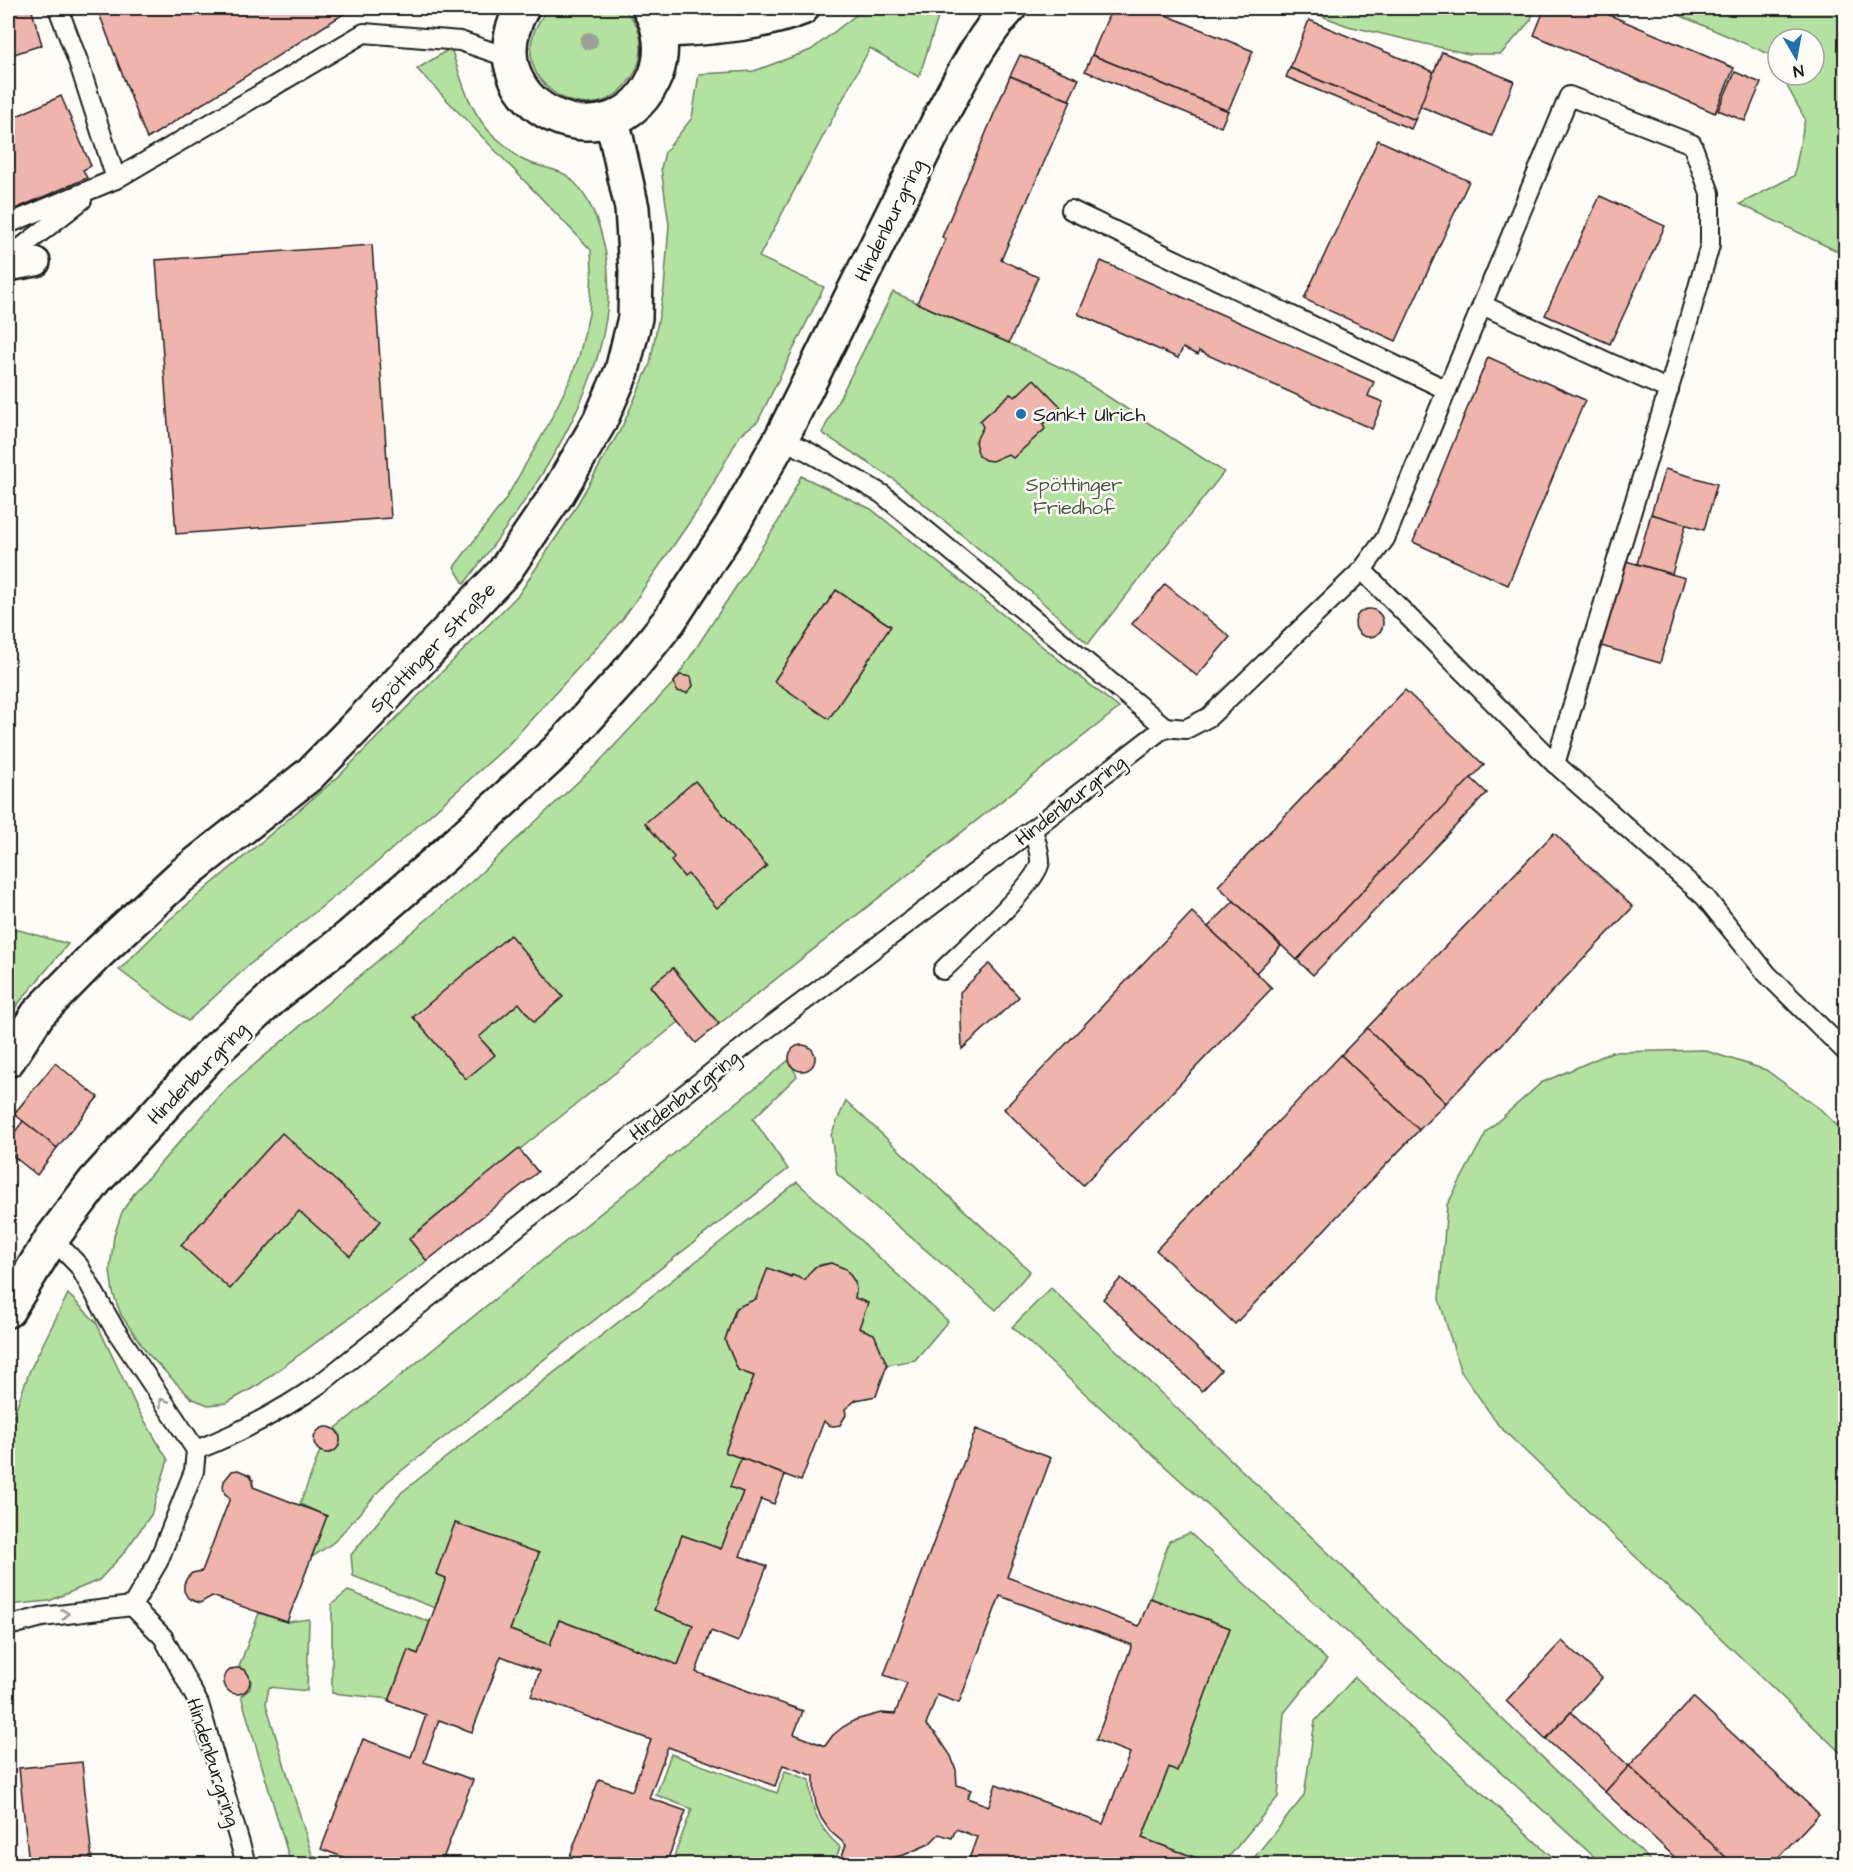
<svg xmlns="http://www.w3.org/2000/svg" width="1853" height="1872" font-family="'Architects Daughter',sans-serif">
  <rect width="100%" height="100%" fill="#fdfcf7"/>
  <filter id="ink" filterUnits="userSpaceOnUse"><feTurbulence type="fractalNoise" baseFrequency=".0167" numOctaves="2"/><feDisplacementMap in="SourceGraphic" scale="12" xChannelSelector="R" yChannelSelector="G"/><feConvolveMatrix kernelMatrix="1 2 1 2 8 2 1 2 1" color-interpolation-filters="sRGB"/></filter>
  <g filter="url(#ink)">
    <g fill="#b3e1a0" stroke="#687e5e" stroke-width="1.5">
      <path d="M549 8H622C636 19 642 35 641 52 640 65 635 75 626 85 584 136 492 73 549 8Z"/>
      <path d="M865 8H941L919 77 870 48 759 257 824 287 758 421 740 435 700 507 622 620 506 747 374 865 249 965 188 1021 119 970 169 920 338 777 519 594 571 515 622 427 650 364 664 289 669 225 661 168 665 152 692 118 699 74 754 71 811 50Z"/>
      <path d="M1301 8H1534L1531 20 1501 54H1469L1348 26Z"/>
      <path d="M1663 8H1845V255L1740 204 1794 176 1805 119 1781 75H1814V39H1778V70L1769 54Z"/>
      <path d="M451 48C460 76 468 107 488 130 493 136 500 141 505 145 511 150 516 157 523 160 535 167 559 168 569 177 588 194 599 221 604 245 631 363 532 495 464 584L454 567 505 500 547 427 571 378 579 356 589 314 592 272 591 250 417 69Z"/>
      <path d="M893 292 1009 343 1070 372 1224 472 1088 644 1028 589 892 478 822 433Z"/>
      <path d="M801 476 871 509 1119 708 719 1024 673 968 650 986 679 1022 409 1238 427 1261 258 1385 227 1403 208 1405 191 1398 148 1354 121 1315 113 1293 110 1269 114 1236 122 1212 135 1192 229 1086 470 883 599 762 674 682 778 522Z"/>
      <path d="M8 927 68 944 8 1016Z"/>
      <path d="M1703 1050 1766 1070 1820 1109 1845 1133V1757L1499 1426 1460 1370 1439 1299 1447 1205 1487 1131 1541 1083 1612 1052Z"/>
      <path d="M789 1060 797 1076 753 1119 788 1169 387 1482 334 1542 312 1557 326 1516 300 1504 320 1451 330 1453 339 1446 340 1434 335 1429Z"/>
      <path d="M846 1101 1030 1271 996 1310 837 1174 831 1135Z"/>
      <path d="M797 1182 948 1321 915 1360 887 1365 874 1334 859 1328 855 1298 856 1290 855 1282 846 1269 831 1263 823 1264 815 1267 805 1280 768 1269 756 1299 736 1308 725 1340 738 1370 754 1376 725 1452 741 1458 730 1487 743 1492 721 1549 682 1535 693 1625 678 1665 559 1620 550 1645 510 1630 538 1554 456 1523 446 1578 435 1608 353 1576 351 1555 402 1492Z"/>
      <path d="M1051 1288 1654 1864H1602L1012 1327Z"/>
      <path d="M68 1294 96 1322 137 1408 168 1460 151 1515 123 1554 99 1580 49 1601 8 1605V1430L30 1370Z"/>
      <path d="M1190 1533 1327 1660 1284 1713 1278 1797 1223 1864H1213L1142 1838 1169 1767 1177 1770 1230 1628 1150 1598 1169 1541Z"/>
      <path d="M348 1591 430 1622 418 1654 408 1650 390 1699 332 1693V1604Z"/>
      <path d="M259 1613 287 1622 309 1619 307 1691 269 1687 266 1704 312 1855 339 1864H291L241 1696 250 1689 251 1681 246 1671 239 1667Z"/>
      <path d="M1355 1677 1560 1864H1249L1304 1796 1315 1721Z"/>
      <path d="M671 1754 777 1793 785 1771 810 1780C810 1810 818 1827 840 1847L834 1864H817L811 1862 809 1864H671L692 1809 656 1795Z"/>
    </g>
    <g fill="#efb4ab" stroke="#1c1c1c" stroke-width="1.5" fill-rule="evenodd">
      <path d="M8 8H40L32 11 42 45 8 56Z"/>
      <path d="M97 8H353L147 139Z"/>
      <path d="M1112 8H1149L1253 51 1228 111 1092 55Z"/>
      <path d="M1545 8H1593L1734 68 1715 113 1534 35Z"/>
      <path d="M1309 20 1434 72 1415 120 1290 68Z"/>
      <path d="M1442 52 1514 81 1492 136 1420 106Z"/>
      <path d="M1020 55 1079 79 1069 100 1010 76Z"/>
      <path d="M1092 55 1228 111 1221 127 1085 71Z"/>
      <path d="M1290 68 1415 120 1411 129 1286 77Z"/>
      <path d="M1735 72 1761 83 1745 121 1718 110Z"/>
      <path d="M1010 76 1071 101 1001 260 1038 277 1009 343 917 303 946 239 942 237Z"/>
      <path d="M61 96 91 166 83 170 87 178 8 212V120Z"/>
      <path d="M1378 140 1469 181 1396 341 1304 299Z"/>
      <path d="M1600 196 1665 226 1610 344 1545 315Z"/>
      <path d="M372 245 391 518 176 534 156 260Z"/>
      <path d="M1101 261 1374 382 1368 396 1383 402 1372 429 1199 351 1198 355 1183 348 1178 358 1078 314Z"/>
      <path d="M1488 357 1585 400 1508 585 1413 542Z"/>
      <path d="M1034 379 1061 407 1043 424 1045 429 1013 458 1008 454 992 461 985 460 979 456 975 442 983 427 980 421 1010 394 1015 397Z"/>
      <path d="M1665 469 1717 484 1704 530 1651 514Z"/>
      <path d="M1651 514 1686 524 1672 574 1637 564Z"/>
      <path d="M1626 561 1685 578 1660 663 1601 646Z"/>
      <path d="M1165 584 1230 637 1197 676 1132 624Z"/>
      <path d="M836 590 891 626 829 719 774 681Z"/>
      <circle cx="1369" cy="623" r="14"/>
      <path d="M680 675 691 677 693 686 687 693 677 691 674 682Z"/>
      <path d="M1405 690 1484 765 1297 960 1218 886Z"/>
      <path d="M1471 778 1487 793 1313 975 1297 960Z"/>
      <path d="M695 781 767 866 717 908 688 874 684 877 671 861 674 857 645 823Z"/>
      <path d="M1554 833 1633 907 1446 1103 1367 1028Z"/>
      <path d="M1234 901 1281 946 1256 973 1208 927Z"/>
      <path d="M1192 912 1272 988 1083 1185 1004 1109Z"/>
      <path d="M510 935 563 997 534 1022 519 1003 479 1037 495 1055 466 1079 413 1017Z"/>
      <path d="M989 964 1019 997 962 1049 960 992Z"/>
      <path d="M673 968 719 1024 696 1043 650 986Z"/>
      <path d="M1367 1028 1446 1103 1419 1130 1341 1055Z"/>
      <circle cx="802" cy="1058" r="13"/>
      <path d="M1341 1055 1419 1130 1235 1324 1156 1250Z"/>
      <path d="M55 1063 98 1097 57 1148 14 1114Z"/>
      <path d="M23 1121 57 1148 37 1175 8 1152V1141Z"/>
      <path d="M282 1133 381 1221 350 1256 299 1211 230 1289 181 1245Z"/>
      <path d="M519 1149 538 1172 427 1261 409 1239Z"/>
      <path d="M831 1263 846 1269 855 1282 856 1290 855 1298 868 1303 859 1328 874 1334 887 1365 876 1396 856 1400 845 1409 846 1415 840 1425 834 1426 828 1425 824 1421 801 1481 725 1452 754 1376 738 1370 725 1340 736 1308 756 1299 768 1268 791 1277 792 1275 805 1280 809 1273 815 1267Z"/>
      <path d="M1121 1278 1221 1370 1202 1391 1103 1299Z"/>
      <circle cx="327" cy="1440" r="13"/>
      <path d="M976 1429 1051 1458 1007 1577 1139 1626 1150 1598 1230 1628 1177 1771 1169 1767 1142 1838 1213 1864H983L969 1859 977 1837 956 1829 952 1838 939 1834 929 1844 904 1855 890 1858 876 1857 873 1864H839L846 1845 830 1831 821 1818 816 1805 814 1791V1776L783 1765 775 1786 668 1747 649 1798 686 1811 666 1864H567L599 1779 632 1791 651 1740 531 1696 540 1671 501 1656 472 1732 439 1720 424 1762 473 1780 441 1864H362L321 1849 363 1739 411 1757 426 1715 389 1701 408 1650 418 1654 446 1578 436 1574 455 1523 539 1553 510 1630 550 1645 559 1620 678 1665 693 1625 654 1610 682 1535 721 1549 743 1492 730 1487 741 1458 785 1475 774 1504 761 1499 740 1556 767 1566 738 1642 711 1631 696 1672 803 1711 794 1734 825 1746 833 1735 843 1727 855 1720 881 1713 895 1714 907 1683 884 1675ZM1000 1596 1132 1645 1096 1740 1130 1753 1103 1824 996 1784 989 1806 967 1798 971 1790 957 1785 956 1770 951 1756 936 1734 926 1725 937 1695 959 1703Z"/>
      <path d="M238 1470 250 1475 253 1480V1487L327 1516 287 1622 212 1596 200 1603 194 1601 188 1598 184 1591V1584L187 1578 192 1573 202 1571 230 1498 225 1494 223 1487 224 1481 232 1471Z"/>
      <path d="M1562 1641 1602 1678 1546 1739 1506 1701Z"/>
      <circle cx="237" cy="1681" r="13"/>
      <path d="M1693 1697 1819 1814 1772 1864H1733L1629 1766Z"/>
      <path d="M1571 1712 1629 1766 1605 1792 1546 1739Z"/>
      <path d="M82 1762 92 1860 48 1864H29L19 1768Z"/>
      <path d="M1629 1766 1733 1864H1682L1605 1792Z"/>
    </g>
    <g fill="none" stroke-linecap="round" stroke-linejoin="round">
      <g stroke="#1c1c1c" stroke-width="22">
        <g id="service">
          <path d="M58 8 78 61 116 179"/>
          <path d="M1071 210 1447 390"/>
          <path d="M8 224 116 179 364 33 460 41 510 58"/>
          <path d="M8 258 82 200"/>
          <path d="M1482 305 1669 390"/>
          <path d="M781 439 807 451 882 494 1165 727 1186 729 1209 717 1362 570 1385 539 1569 96 1692 144 1710 193V245L1673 375 1555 764"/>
          <path d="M1362 570 1551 760 1705 897 1767 974 1846 1052"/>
          <path d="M943 970C961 952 1040 882 1040 861 1040 851 1035 839 1033 829"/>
          <path d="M52 1238 79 1266 113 1326 196 1450 194 1471 158 1562 132 1606"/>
          <path d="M196 1450C239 1433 283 1410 321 1383L759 1035 1033 829 1165 727"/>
          <path d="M132 1606 163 1637 199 1704 246 1864"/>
          <path d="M8 1626 42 1617 132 1606"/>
        </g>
      </g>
      <g stroke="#1c1c1c" stroke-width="32">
        <path id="pedestrian" d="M8 267 36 262"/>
      </g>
      <g stroke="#1c1c1c" stroke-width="38">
        <g id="minor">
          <path d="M522 8C467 107 616 173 656 74 664 52 661 27 649 8"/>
          <path d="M659 31C708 27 756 26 802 8"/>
          <path d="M8 1060 38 1014 98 953 180 877 309 775 358 725 504 572 558 493 600 421 622 371 635 318 636 271 632 208 612 119"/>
        </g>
      </g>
      <g stroke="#1c1c1c" stroke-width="38">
        <path id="secondary" d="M8 1310 52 1238 95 1181 209 1056 278 993 348 938 442 857 557 751 625 676 669 621 732 525 781 439 945 108C964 73 982 37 1009 8"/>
      </g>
      <use href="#service" stroke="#fdfcf7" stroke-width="18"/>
      <use href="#pedestrian" stroke="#fdfcf7" stroke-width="27"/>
      <use href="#minor" stroke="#fdfcf7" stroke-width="33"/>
      <use href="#secondary" stroke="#fdfcf7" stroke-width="33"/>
    </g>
    <circle fill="#9aa195" cx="589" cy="41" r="9"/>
    <defs><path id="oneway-chevron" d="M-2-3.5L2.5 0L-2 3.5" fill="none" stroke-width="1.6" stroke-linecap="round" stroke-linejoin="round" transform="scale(1.5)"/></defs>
    <g stroke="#989794">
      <use href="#oneway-chevron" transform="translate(163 1402) rotate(-124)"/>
      <use href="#oneway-chevron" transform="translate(65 1614) rotate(-7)"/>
    </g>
  </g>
  <circle fill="#1f6fb2" stroke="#fdfcf7" stroke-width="2" cx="1021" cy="414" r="6"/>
  <g text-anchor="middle" stroke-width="5" stroke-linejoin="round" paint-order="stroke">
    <g font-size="20" fill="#1c1c1c" stroke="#fdfcf7">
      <text transform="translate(889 220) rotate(-64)" y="7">Hindenburgring</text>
      <text transform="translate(432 647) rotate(-46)" y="7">Spöttinger Straße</text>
      <text transform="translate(1070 800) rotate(-38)" y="7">Hindenburgring</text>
      <text transform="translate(197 1073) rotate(-46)" y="7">Hindenburgring</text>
      <text transform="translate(684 1095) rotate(-38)" y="7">Hindenburgring</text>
      <text transform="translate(214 1762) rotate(72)" y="7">Hindenburgring</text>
    </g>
    <g font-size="20" fill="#1c1c1c" stroke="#fdfcf7" text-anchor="start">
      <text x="1033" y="421">Sankt Ulrich</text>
    </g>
    <g font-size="20" fill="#495744" stroke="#fdfcf7">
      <text x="1074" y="491">Spöttinger<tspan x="1074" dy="23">Friedhof</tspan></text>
    </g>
  </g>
  <rect width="1853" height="1872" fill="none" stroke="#fdfcf7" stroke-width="30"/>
  <rect x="15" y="15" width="1823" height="1842" fill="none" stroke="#1c1c1c" stroke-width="2" filter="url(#ink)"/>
  <g transform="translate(1796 57) rotate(170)"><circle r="28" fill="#fdfcf7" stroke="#a3a29f" stroke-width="1.5"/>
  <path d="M0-4.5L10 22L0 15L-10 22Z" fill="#1f6fb2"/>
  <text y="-9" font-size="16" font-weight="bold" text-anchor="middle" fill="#1c1c1c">N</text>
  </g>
</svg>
